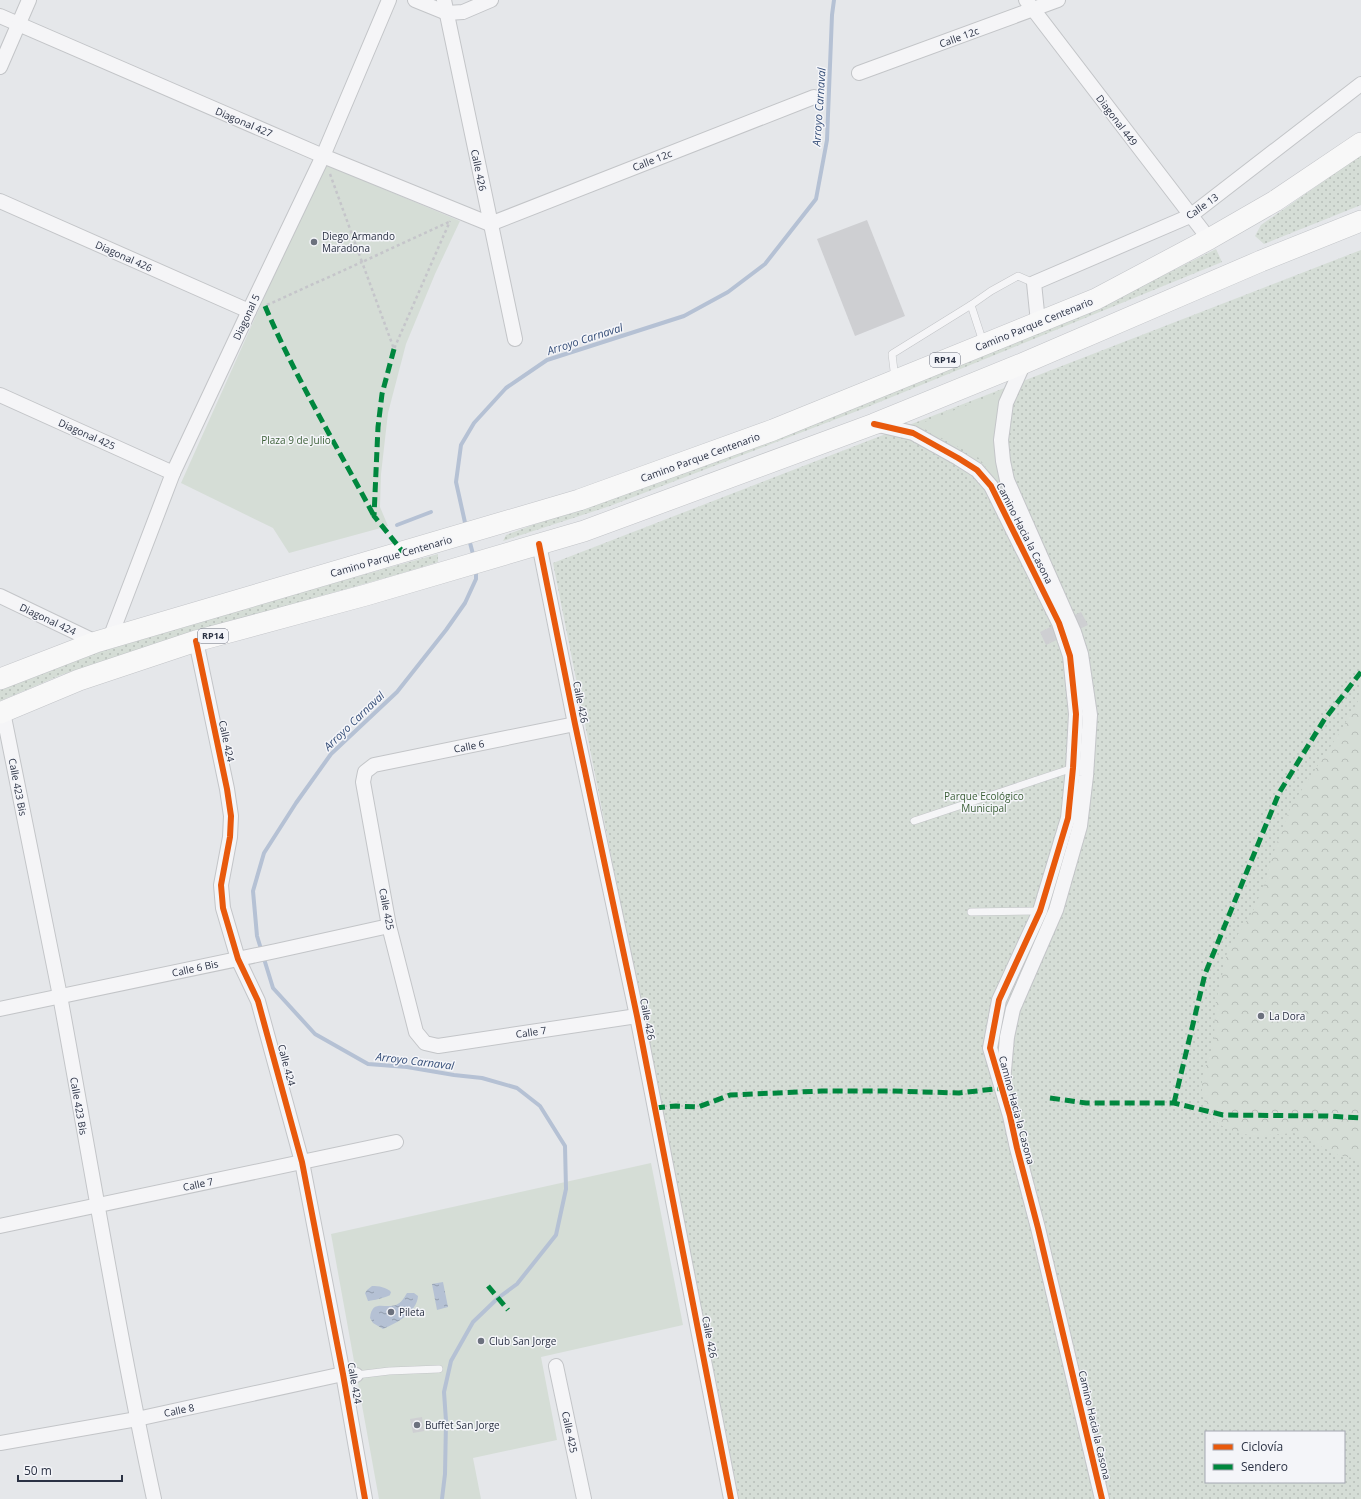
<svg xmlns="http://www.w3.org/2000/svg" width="1361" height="1499" font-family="'Open Sans',sans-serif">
  <defs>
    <pattern id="grass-dots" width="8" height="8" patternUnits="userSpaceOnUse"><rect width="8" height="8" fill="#d5ddd6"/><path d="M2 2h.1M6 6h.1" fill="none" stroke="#b7beb9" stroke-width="1.8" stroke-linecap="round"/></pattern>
    <pattern id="forest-crowns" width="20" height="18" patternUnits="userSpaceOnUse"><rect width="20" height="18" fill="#d5ddd6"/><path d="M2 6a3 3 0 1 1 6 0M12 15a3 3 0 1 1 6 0" fill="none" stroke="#b7beb9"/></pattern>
    <pattern id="water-ripples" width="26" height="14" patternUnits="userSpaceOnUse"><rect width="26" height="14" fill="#b5c1d4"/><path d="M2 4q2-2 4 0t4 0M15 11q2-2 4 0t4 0" fill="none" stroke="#939dae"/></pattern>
  </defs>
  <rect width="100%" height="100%" fill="#e5e7ea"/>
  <g fill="url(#grass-dots)" fill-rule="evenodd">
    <path d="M1361 155V205L1264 244 1255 236 1261 225Z"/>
    <path d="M1216 249 1222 262 865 408 610 506 503 541 506 535 860 402 1026 335 1158 278Z"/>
    <path d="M1361 250V1499H739L553 563ZM1206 1432H1344V1482H1206Z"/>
    <path d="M438 554V562L399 574 169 639 61 675 0 701V690L88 652 119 643Z"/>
  </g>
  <path fill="url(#forest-crowns)" d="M1361 696V1160L1338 1155 1294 1133 1256 1136 1238 1133 1220 1125 1208 1111 1202 1095V1077L1214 1041 1215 1006 1227 953 1235 939 1254 909 1267 877 1271 859 1291 806 1340 732Z"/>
  <g fill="#d5ddd6">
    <path d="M324 164 460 221 435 274 406 344 388 413 381 474 380 507 388 526 289 553 273 528 181 483Z"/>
    <path d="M1010 388 999 439 1065 617 991 474 979 458 917 425Z"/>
    <path d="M651 1163 683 1325 541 1357 557 1440 473 1458 481 1499H379L331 1234Z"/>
  </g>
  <g fill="url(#water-ripples)">
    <path d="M443 1282 448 1307 437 1310 432 1284Z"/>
    <path d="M372 1286C379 1286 386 1287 391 1292L390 1295C388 1297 371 1301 368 1301L365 1293 367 1290Z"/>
    <path d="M407 1293H414L418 1296C417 1312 397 1323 383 1329L373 1323 370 1318C372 1299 384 1309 396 1305 401 1303 404 1298 407 1293Z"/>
  </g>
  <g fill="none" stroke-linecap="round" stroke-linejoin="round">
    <g stroke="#b5c1d4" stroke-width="4">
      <path d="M397 525 431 512"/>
      <path d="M466 527 456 482 461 445 474 423 506 388 547 360 684 316 728 292 765 264 816 199 827 140 832 15 834 0"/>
      <path d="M469 539 474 558"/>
      <path d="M442 1499 445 1474 446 1421 444 1392 451 1361 473 1322 498 1298 517 1284 556 1235 566 1189 565 1146 540 1106 517 1088 482 1078 454 1075 407 1067 368 1064 315 1034 273 988 257 936 253 891 264 853 296 803 331 754 397 692 446 630 465 603 476 579V568"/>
    </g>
  </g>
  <g fill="#cecfd2">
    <path d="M867 220 905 316 855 336 817 239Z"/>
    <path d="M1081 612 1088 625 1046 645 1040 632Z"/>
    <path d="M422 1417 424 1431 413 1433 410 1419Z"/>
  </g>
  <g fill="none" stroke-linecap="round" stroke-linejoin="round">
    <g stroke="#c3c5c8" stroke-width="8">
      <g id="lane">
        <path d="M983 342 971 305 991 291 1018 276 1034 283"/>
        <path d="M895 379 892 354 971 305"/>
        <path d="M914 821 1073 768"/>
        <path d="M971 912 1040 911"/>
        <path d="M356 1375 389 1371 439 1369"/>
      </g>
    </g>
    <g stroke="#c3c5c8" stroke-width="16">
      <g id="street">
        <path d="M415 0 447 13 463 12 491 0"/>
        <path d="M444 0 515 339"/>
        <path d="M1026 0 1209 239"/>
        <path d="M0 16 323 156 490 224 814 97"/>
        <path d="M0 67 29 0"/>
        <path d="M859 73 1058 0"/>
        <path d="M0 201 249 311"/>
        <path d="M1038 322 1034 283 1190 216 1361 84"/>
        <path d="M0 395 173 473"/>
        <path d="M874 424 913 433 958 458 977 470 991 486 1059 623 1070 656 1076 714 1073 768 1068 818 1040 911 999 1000 990 1048 1010 1116 1017 1148 1038 1228 1102 1499"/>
        <path d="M539 544 575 724 637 1016 731 1499"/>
        <path d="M0 596 96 642"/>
        <path d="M110 638 173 473 249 311 323 156 389 0"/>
        <path d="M196 641 227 789 231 816 230 837 221 885 223 908 238 959 258 1001 302 1162 343 1374 365 1499"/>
        <path d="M3 712C22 807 42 902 60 996 91 1164 118 1332 154 1499"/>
        <path d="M575 724 374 765 365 772 363 782 389 926 416 1032 425 1043 438 1046 637 1016"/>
        <path d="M0 1009 276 951 389 926"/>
        <path d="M1003 1082 1007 1037 1013 1009 1056 910 1080 826 1086 776 1090 715 1081 654 1074 632 1007 480 1003 461 1001 440 1006 403 1024 363"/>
        <path d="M0 1226 396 1142"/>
        <path d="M556 1366 584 1499"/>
        <path d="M0 1443 137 1419 343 1374 356 1375"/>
      </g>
    </g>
    <g stroke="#c2c4c8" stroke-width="22">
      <g id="primary">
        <path d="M0 679 96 642 579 500 773 430 1096 299 1209 239 1275 201 1361 143"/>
        <path d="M0 713 79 680 196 641 366 595 584 531 874 424 1024 363 1261 261 1361 221"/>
      </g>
    </g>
    <g stroke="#c5c5ca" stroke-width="2.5" stroke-dasharray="3 3" stroke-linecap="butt">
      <path d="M330 174 362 262 449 222"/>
      <path d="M267 305 362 262 394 349 450 221"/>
    </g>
    <use href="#lane" stroke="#f5f5f7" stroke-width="7"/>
    <use href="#street" stroke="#f5f5f7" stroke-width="14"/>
    <use href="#primary" stroke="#f8f8f8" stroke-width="21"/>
    <g stroke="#00873e" stroke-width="5" stroke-dasharray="10 5" stroke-linecap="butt">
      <path d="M265 306C296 379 337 446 374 516"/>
      <path d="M394 349 382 394 378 427 374 516 403 552"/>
      <path d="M1050 1098 1086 1103H1174L1223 1115 1327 1116 1361 1118"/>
      <path d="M1174 1103 1205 974 1279 793 1324 720 1361 672"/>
      <path d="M655 1108 676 1106 698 1107 730 1095 822 1091H892L959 1093 1003 1088"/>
      <path d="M488 1286 508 1310"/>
    </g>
    <g stroke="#f4f5f9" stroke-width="8">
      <g id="cycleway">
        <path d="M874 424 913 433 958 458 977 470 991 486 1059 623 1070 656 1076 714 1073 768 1068 818 1040 911 999 1000 990 1048 1010 1116 1017 1148 1038 1228 1102 1499"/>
        <path d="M539 544 575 724 637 1016 731 1499"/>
        <path d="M196 641 227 789 231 816 230 837 221 885 223 908 238 959 258 1001 302 1162 343 1374 365 1499"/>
      </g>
    </g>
    <use href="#cycleway" stroke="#e8590c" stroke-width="6"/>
  </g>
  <g fill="#6c717e" stroke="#f4f5f9" stroke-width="1.5">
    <circle cx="314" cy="242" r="4"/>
    <circle cx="1261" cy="1016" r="4"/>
    <circle cx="391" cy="1312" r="4"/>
    <circle cx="481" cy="1341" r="4"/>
    <circle cx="417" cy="1425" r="4"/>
  </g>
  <g text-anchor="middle" stroke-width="3" stroke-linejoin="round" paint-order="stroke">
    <g fill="#f4f5f9" stroke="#676c7a" stroke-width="1">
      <rect x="930" y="353" width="30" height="14" rx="3"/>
      <rect x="198" y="629" width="30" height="14" rx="3"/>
    </g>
    <g font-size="9" font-weight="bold" fill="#2b3244">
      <text x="945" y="363">RP14</text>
      <text x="213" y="639">RP14</text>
    </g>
    <g font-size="10" fill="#2b3244" stroke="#f4f5f9">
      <text transform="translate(959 37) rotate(-20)" y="4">Calle 12c</text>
      <text transform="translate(1117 120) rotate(53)" y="4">Diagonal 449</text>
      <text transform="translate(244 122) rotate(23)" y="4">Diagonal 427</text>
      <text transform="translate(652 160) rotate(-21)" y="4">Calle 12c</text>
      <text transform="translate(479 170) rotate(78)" y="4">Calle 426</text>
      <text transform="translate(1202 206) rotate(-35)" y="4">Calle 13</text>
      <text transform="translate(124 256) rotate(24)" y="4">Diagonal 426</text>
      <text transform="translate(246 317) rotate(-65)" y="4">Diagonal 5</text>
      <text transform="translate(1034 324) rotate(-22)" y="4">Camino Parque Centenario</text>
      <text transform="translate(87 434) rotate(24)" y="4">Diagonal 425</text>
      <text transform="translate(700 457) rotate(-20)" y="4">Camino Parque Centenario</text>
      <text transform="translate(1025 533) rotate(63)" y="4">Camino Hacia la Casona</text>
      <text transform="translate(391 556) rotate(-16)" y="4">Camino Parque Centenario</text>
      <text transform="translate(48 619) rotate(25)" y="4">Diagonal 424</text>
      <text transform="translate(581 702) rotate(79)" y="4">Calle 426</text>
      <text transform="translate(227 741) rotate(78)" y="4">Calle 424</text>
      <text transform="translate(469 746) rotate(-11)" y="4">Calle 6</text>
      <text transform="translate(18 787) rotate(79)" y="4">Calle 423 Bis</text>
      <text transform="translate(387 909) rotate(79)" y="4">Calle 425</text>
      <text transform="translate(195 968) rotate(-12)" y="4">Calle 6 Bis</text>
      <text transform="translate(648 1019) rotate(79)" y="4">Calle 426</text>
      <text transform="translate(531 1032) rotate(-8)" y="4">Calle 7</text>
      <text transform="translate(287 1065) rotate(75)" y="4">Calle 424</text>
      <text transform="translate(79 1106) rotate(80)" y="4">Calle 423 Bis</text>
      <text transform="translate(1017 1110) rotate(75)" y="4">Camino Hacia la Casona</text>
      <text transform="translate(198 1184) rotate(-12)" y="4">Calle 7</text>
      <text transform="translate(710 1337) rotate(79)" y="4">Calle 426</text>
      <text transform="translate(355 1383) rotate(80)" y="4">Calle 424</text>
      <text transform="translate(179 1410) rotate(-12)" y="4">Calle 8</text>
      <text transform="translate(1095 1425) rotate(77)" y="4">Camino Hacia la Casona</text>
      <text transform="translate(570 1432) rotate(78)" y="4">Calle 425</text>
    </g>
    <g font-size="10" fill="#2b3244" stroke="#f4f5f9" text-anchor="start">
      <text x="322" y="240">Diego Armando<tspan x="322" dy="12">Maradona</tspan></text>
      <text x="1269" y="1020">La Dora</text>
      <text x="399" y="1316">Pileta</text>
      <text x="489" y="1345">Club San Jorge</text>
      <text x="425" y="1429">Buffet San Jorge</text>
    </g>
    <g font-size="10" fill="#3d6039" stroke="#f4f5f9">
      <text x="296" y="444">Plaza 9 de Julio</text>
      <text x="984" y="800">Parque Ecológico<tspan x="984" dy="12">Municipal</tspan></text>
    </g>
    <g font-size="11" font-style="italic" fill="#354e78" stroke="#f4f5f9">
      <text transform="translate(819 107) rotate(-86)" y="4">Arroyo Carnaval</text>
      <text transform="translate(585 339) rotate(-18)" y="4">Arroyo Carnaval</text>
      <text transform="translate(354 721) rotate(-44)" y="4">Arroyo Carnaval</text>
      <text transform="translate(415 1061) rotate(7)" y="4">Arroyo Carnaval</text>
    </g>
  </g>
  <rect x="1205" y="1431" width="140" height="52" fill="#f4f5f9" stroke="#a4a7b1"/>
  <rect x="1213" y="1444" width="20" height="6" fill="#e8590c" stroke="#a4a7b1"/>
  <text x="1241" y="1451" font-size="12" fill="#2b3244">Ciclovía</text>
  <rect x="1213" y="1464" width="20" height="6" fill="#00873e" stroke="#a4a7b1"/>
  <text x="1241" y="1471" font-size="12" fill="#2b3244">Sendero</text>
  <path d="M18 1475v6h104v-6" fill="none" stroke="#2b3244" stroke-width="2"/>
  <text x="24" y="1475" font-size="12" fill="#2b3244" stroke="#f4f5f9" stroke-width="3" paint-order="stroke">50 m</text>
</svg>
